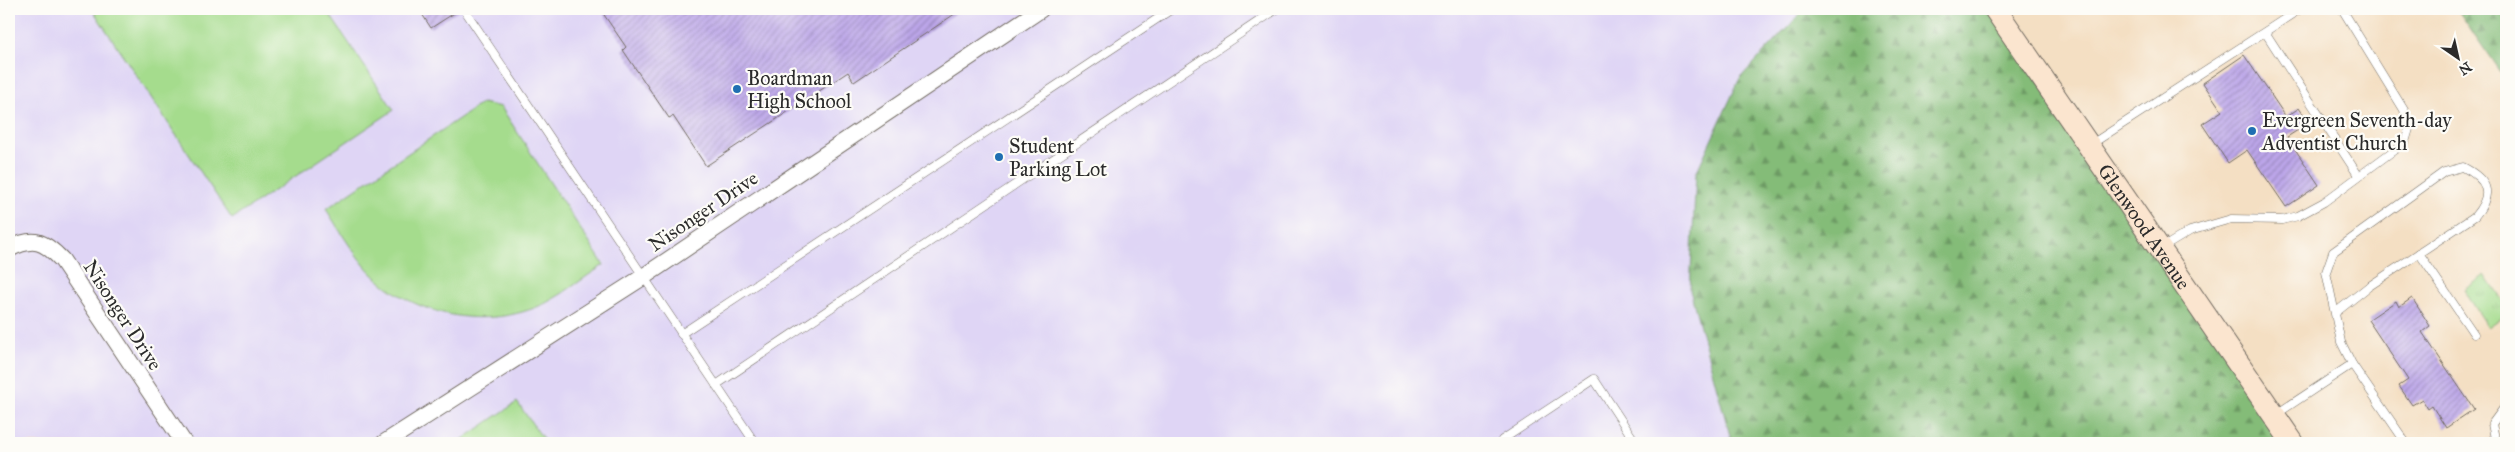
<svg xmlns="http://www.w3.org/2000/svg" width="2515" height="452" font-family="'IM FELL Great Primer',serif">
  <defs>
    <pattern id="grass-tufts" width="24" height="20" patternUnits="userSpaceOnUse" patternTransform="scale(1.25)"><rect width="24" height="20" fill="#a5dc8d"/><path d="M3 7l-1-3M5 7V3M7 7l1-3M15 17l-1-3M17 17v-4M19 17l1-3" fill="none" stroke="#8ebd7a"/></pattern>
    <pattern id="forest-firs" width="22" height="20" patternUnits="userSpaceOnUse" patternTransform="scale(1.25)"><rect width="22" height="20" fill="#84bc78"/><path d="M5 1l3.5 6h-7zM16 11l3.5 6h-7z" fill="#6c9963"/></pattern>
    <pattern id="building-hatch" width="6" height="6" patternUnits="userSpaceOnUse" patternTransform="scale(1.25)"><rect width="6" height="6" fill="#bca6e9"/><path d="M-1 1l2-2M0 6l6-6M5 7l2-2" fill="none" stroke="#9987bd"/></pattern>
  </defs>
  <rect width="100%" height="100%" fill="#fdfcf7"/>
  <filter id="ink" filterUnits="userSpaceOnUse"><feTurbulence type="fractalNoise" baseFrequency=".02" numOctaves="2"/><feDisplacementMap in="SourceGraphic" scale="10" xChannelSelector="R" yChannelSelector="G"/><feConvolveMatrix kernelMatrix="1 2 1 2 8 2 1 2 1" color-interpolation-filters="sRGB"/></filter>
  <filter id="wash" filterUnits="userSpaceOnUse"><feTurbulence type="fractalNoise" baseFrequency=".0096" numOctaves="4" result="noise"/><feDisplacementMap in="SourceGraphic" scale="20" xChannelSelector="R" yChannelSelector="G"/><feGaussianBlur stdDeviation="1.12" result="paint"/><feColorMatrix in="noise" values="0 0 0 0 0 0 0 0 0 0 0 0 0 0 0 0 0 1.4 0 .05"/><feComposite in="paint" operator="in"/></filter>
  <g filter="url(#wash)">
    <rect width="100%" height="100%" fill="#f4dfc3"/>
    <path fill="#dfd5f5" d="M9 9H1805L1740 78 1690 290 1732 443H9Z"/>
    <path fill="url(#grass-tufts)" stroke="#68845c" d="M2485 275 2506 306V315L2488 327 2464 290Z"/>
    <g fill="url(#forest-firs)" stroke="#587452">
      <path d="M1805 9H1995L2293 443H1732L1690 290 1696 173 1740 78Z"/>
      <path d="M2457 9H2506V81Z"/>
    </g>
    <g fill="#a5dc8d" stroke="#68845c">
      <path d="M92 9H326L394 110 232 219Z"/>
      <path d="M482 103 501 107 604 265C584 277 567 292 546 303 486 332 409 317 365 266 350 248 338 228 326 209Z"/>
      <path d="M517 402 546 443H457Z"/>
    </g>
    <g id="blocks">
      <g fill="url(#building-hatch)">
        <path d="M431 9H458L459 10 431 28 422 14Z"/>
        <path d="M600 9H962L854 82 848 72 706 166 673 116 669 118 623 50 626 47Z"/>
        <path d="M2244 55 2286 117 2299 108 2309 123 2287 137 2319 185 2286 207 2247 150 2228 163 2202 124 2222 111 2203 83Z"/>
        <path d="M2412 298 2430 326 2422 332 2474 409 2446 428 2432 406 2428 409 2422 399 2412 405 2399 386 2408 380 2368 320 2396 301 2399 307Z"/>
      </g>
    </g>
  </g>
  <g filter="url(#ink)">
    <use href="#blocks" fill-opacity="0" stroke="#716a60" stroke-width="1"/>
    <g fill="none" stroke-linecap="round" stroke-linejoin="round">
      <g stroke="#716a60" stroke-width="9">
        <g id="lane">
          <path d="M464 9 755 443"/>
          <path d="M2265 32 2358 175"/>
          <path d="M2090 145 2300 9"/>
          <path d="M2162 248 2190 231 2231 219 2282 220 2298 216 2324 202 2405 142 2409 129 2404 110 2342 9"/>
          <path d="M2419 253 2474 334"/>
          <path d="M2335 313 2368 287 2475 216C2494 193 2488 180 2463 167L2444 172 2333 252 2326 272 2341 342 2352 364"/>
          <path d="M681 334 1172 9"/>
          <path d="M716 385 1277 9"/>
          <path d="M2275 415 2352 364 2406 443"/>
          <path d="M1504 443 1502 440 1594 379 1636 443"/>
          <path d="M2496 443 2492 424 2506 405"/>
        </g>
      </g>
      <g stroke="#716a60" stroke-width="18">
        <g id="street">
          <path d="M9 249C34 236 44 241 62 260L184 443"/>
          <path d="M384 443 643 277 1041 9"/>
        </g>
      </g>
      <g stroke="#716a60" stroke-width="24">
        <g id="secondary">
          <path id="s1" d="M1995 9 2293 443"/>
        </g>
      </g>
      <use href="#lane" stroke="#fff" stroke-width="8"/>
      <use href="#street" stroke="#fff" stroke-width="16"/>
      <use href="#secondary" stroke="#fbe5cf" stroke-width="22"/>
    </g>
  </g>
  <g fill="#1f6fb2" stroke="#fdfcf7" stroke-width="2">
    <circle cx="737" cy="89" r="5"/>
    <circle cx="2252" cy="131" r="5"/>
    <circle cx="999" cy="157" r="5"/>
  </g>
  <g text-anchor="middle" stroke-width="4.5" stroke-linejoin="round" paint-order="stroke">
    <g font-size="20" fill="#2b2b2b" stroke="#fdfcf7" text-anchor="start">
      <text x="747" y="85">Boardman<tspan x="747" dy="23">High School</tspan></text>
      <text x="2262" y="127">Evergreen Seventh-day<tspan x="2262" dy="23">Adventist Church</tspan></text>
      <text x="1009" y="153">Student<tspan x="1009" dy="23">Parking Lot</tspan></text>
    </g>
    <g font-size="20" fill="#2b2b2b" stroke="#fdfcf7">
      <text transform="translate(703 211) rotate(-34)" y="7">Nisonger Drive</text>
      <text dy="7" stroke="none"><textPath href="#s1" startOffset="264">Glenwood Avenue</textPath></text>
      <text transform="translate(123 315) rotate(57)" y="7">Nisonger Drive</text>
    </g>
  </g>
  <rect width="2515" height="452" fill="none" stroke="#fdfcf7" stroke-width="30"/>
  <g transform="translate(2458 58) rotate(146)" stroke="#fdfcf7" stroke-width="4" paint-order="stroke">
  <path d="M0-4L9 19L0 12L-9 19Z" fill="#2b2b2b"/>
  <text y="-8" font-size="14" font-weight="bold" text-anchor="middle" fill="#2b2b2b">N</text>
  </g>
</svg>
